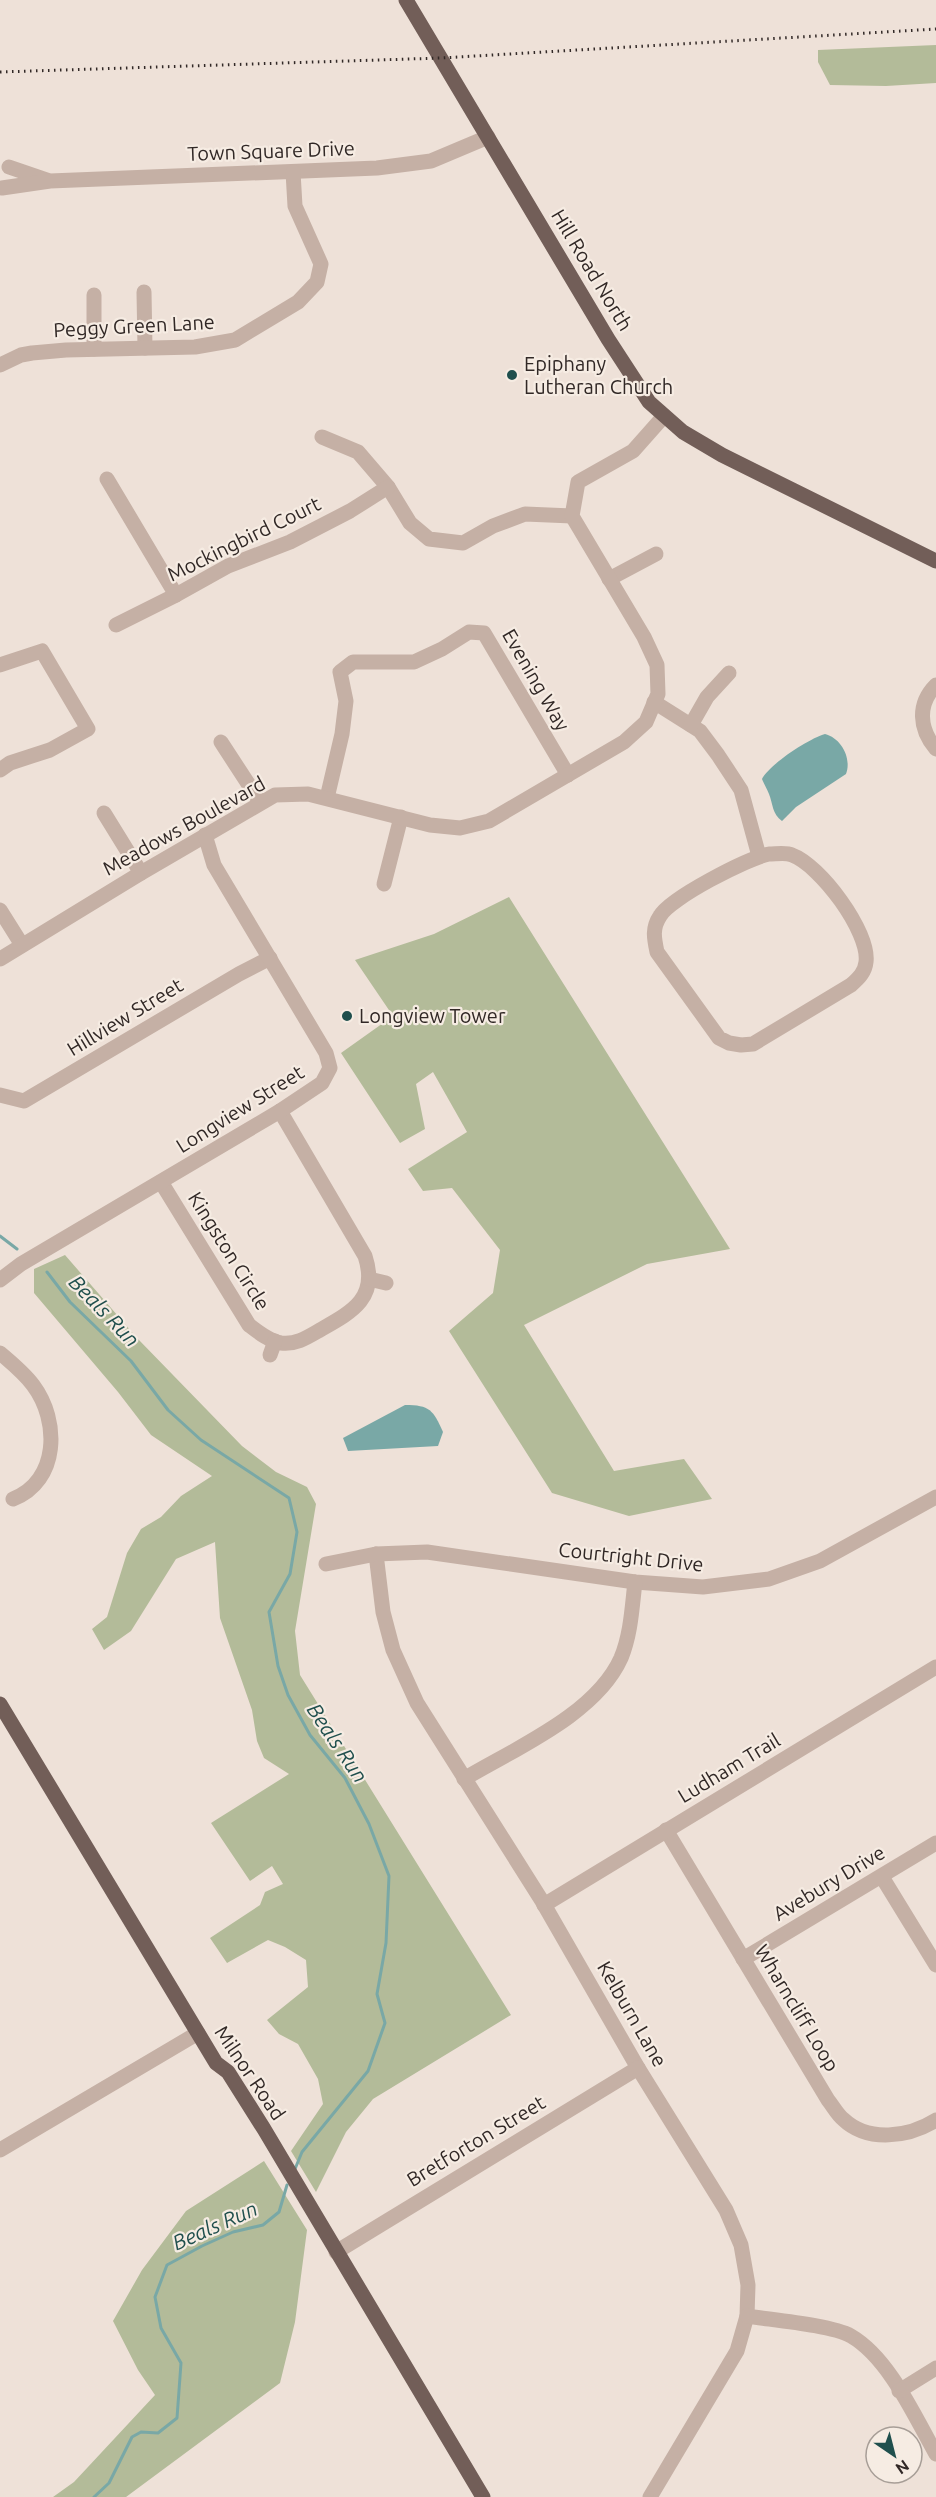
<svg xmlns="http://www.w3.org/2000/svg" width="936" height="2497" font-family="Ubuntu,sans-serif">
  <rect width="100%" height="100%" fill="#eee1d8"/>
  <g fill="#b3bb99">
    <path d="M936 45V83L886 86 830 85 818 62V50Z"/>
    <path d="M509 897 730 1249 647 1264 524 1325 614 1471 684 1459 712 1499 629 1516 552 1493 449 1331 493 1293 500 1250 452 1188 423 1191 408 1169 467 1132 433 1072 416 1084 425 1129 400 1143 341 1053 393 1016 355 960 434 934Z"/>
    <path d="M65 1255 138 1339 242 1446 276 1472 307 1487 316 1504 295 1631 300 1675 511 2015 373 2099 346 2132 316 2192 291 2151 323 2104 318 2079 298 2044 279 2034 267 2020 308 1987 306 1960 285 1947 268 1940 227 1963 210 1938 260 1905 265 1892 283 1884 272 1866 250 1881 211 1823 289 1774 264 1758 257 1741 252 1710 220 1618 215 1542 176 1559 131 1631 104 1650 92 1629 107 1617 127 1553 141 1529 161 1517 181 1496 212 1476 151 1435 118 1392 34 1293V1269Z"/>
    <path d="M264 2161 307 2230 295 2322 280 2383 126 2497H53L74 2482 155 2395 138 2370 113 2321 142 2270 186 2211Z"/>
  </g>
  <g fill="#79a8a6">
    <path d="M825 734C841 738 852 758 846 774L796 807 782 821C772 814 773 804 769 794 767 789 764 784 762 779 770 764 808 739 825 734Z"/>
    <path d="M405 1405C430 1405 433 1410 443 1432L438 1446 348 1451 343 1438Z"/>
  </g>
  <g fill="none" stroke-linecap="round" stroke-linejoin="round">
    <g stroke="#79a8a6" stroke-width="3">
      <path d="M0 1236 17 1249"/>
      <path d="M47 1272 70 1302 131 1361 168 1410 201 1440 289 1498 297 1532 290 1574 269 1612 278 1666 288 1695 310 1735 345 1778 369 1824 389 1876 386 1943 377 1994 385 2023 368 2071 302 2152 295 2169"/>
      <path d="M94 2497 109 2483 132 2437 141 2432 158 2433 177 2418 181 2363 161 2328 155 2297 167 2265 202 2246 233 2232 263 2225 279 2212 287 2185"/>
    </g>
    <g stroke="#c5b0a5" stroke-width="15">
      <path d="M9 167 47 180"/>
      <path d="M2 188 50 181 377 168 431 161 488 137"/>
      <path d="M144 292 145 348"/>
      <path d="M94 295V349"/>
      <path d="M0 365 21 355 32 353 66 350 195 347 235 340 298 302 317 282 321 264 295 206 293 172"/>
      <path d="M322 437 358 452 388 487 410 523 429 539 463 543 493 526 525 514 572 516"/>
      <path d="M107 479 176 595"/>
      <path d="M609 579 656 554"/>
      <path d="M116 625 176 595 228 566 290 542 350 511 388 487"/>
      <path d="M0 665 42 651 88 729 50 750 10 763 0 770"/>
      <path d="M936 685C917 704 919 729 936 749"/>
      <path d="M654 702 700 731 718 755 741 790 759 856"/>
      <path d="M691 725 707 697 729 673"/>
      <path d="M221 742 260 802"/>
      <path d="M327 798 342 734 346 701 340 672 353 662H414L442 649 469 632 484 633 568 775"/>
      <path d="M104 813 141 873"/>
      <path d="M769 854C776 854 786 852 792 855 820 865 870 932 866 962 865 972 859 978 851 985L753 1044 741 1045 729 1043 719 1038 657 952C654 938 652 928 660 916 670 898 748 858 769 854Z"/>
      <path d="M384 884 401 817"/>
      <path d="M0 910 22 945"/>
      <path d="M0 959 141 873 275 795 308 794 430 825 460 828 489 821 624 742 646 722 658 694 657 665 644 637 572 516 578 482 633 451 664 416"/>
      <path d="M0 1095 24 1101 239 974 270 958"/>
      <path d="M161 1182 249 1325C258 1332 269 1341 281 1343 296 1345 308 1337 320 1330 352 1312 379 1298 365 1256L280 1111"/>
      <path d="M369 1279 386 1283"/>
      <path d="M0 1280 21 1264 280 1111 322 1083 330 1068 326 1053 214 865 205 835"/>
      <path d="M0 1353C12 1363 24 1373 33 1385 60 1421 59 1481 13 1499"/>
      <path d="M270 1355 275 1341"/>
      <path d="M376 1554 383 1612 393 1650 417 1703 542 1901 638 2068 726 2210 741 2245 748 2285 747 2316 737 2351 650 2497"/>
      <path d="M326 1564 376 1554 427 1552 635 1582 703 1587 769 1579 820 1561 936 1497"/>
      <path d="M464 1779C516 1748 596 1714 621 1658 631 1634 632 1607 635 1582"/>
      <path d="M666 1830 828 2100C833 2106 837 2114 843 2119 868 2143 909 2137 936 2120"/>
      <path d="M882 1877 936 1965"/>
      <path d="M544 1905 936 1667"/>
      <path d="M743 1959 936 1843"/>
      <path d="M0 2150 198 2033"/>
      <path d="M336 2252 638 2068"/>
      <path d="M747 2316C772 2320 831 2325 851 2336 889 2358 915 2417 936 2454"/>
      <path d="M899 2391 936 2368"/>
    </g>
    <g stroke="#725e58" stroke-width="15">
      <path d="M406 0 608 339 649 402 683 432 722 455 936 561"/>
      <path d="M0 1704 216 2063 228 2072 264 2129 483 2497"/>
    </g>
    <path stroke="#312826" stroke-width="3" stroke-dasharray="1.5 4.5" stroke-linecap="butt" d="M0 72 441 58 936 29"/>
  </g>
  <g fill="#1f4f4d" stroke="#f6ece3" stroke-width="2">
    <circle cx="512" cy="375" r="6"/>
    <circle cx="347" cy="1016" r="6"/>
  </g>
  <g text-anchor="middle" stroke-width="4.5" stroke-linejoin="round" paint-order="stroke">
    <g font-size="20" fill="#312826" stroke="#f6ece3">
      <text transform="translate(271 151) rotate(-2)" y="7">Town Square Drive</text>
      <text transform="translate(592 270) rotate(59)" y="7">Hill Road North</text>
      <text transform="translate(134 326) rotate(-3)" y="7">Peggy Green Lane</text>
      <text transform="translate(244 539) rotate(-26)" y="7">Mockingbird Court</text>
      <text transform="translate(536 680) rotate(60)" y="7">Evening Way</text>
      <text transform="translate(184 826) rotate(-29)" y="7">Meadows Boulevard</text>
      <text transform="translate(125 1017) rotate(-31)" y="7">Hillview Street</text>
      <text transform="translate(240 1109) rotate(-32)" y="7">Longview Street</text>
      <text transform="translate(229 1251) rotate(58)" y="7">Kingston Circle</text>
      <text transform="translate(631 1557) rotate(6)" y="7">Courtright Drive</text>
      <text transform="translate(729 1768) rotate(-31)" y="7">Ludham Trail</text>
      <text transform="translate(829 1883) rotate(-31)" y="7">Avebury Drive</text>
      <text transform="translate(797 2008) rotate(59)" y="7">Wharncliff Loop</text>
      <text transform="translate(632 2014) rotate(60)" y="7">Kelburn Lane</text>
      <text transform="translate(250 2073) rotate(56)" y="7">Milnor Road</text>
      <text transform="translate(476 2141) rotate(-31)" y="7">Bretforton Street</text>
    </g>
    <g font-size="20" fill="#312826" stroke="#f6ece3" text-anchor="start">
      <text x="524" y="371">Epiphany<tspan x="524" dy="23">Lutheran Church</tspan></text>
      <text x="359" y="1023">Longview Tower</text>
    </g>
    <g font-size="21" font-style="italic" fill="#1f4f4d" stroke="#f6ece3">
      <text transform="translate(104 1311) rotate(46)" y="7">Beals Run</text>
      <text transform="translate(337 1743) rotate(56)" y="7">Beals Run</text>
      <text transform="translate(215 2226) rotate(-24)" y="7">Beals Run</text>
    </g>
  </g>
  <g transform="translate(894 2455) rotate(145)"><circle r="28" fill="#f6ece3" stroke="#a79e97" stroke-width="1.5"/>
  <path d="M0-4.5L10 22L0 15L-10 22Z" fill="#1f4f4d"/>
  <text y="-9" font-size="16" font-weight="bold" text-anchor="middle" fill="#312826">N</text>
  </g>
</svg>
